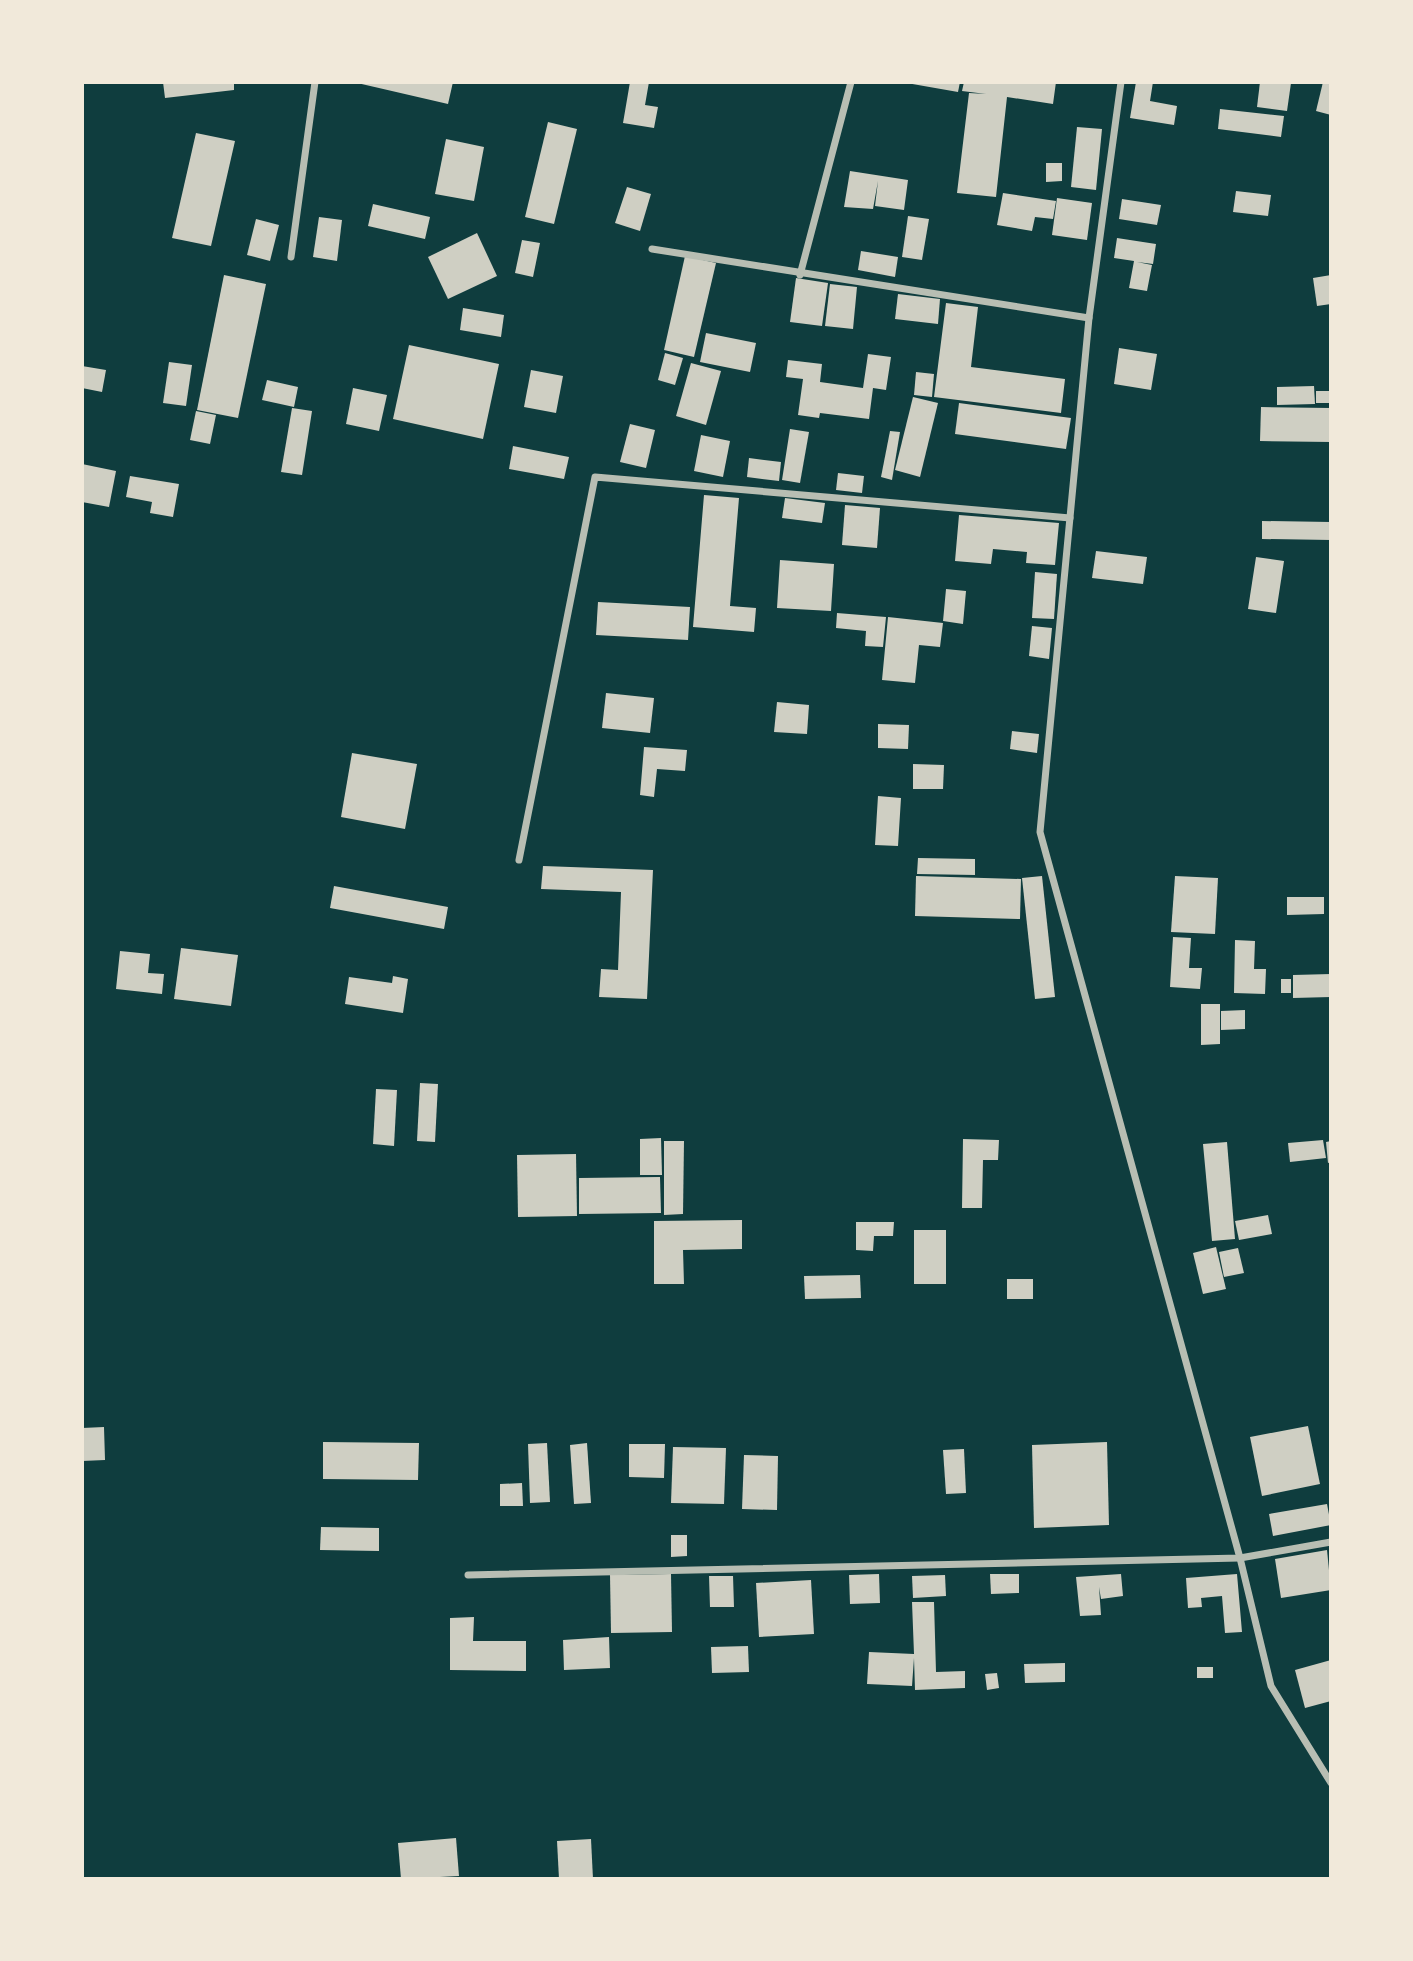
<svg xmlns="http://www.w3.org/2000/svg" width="1413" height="1961" font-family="'Roboto Condensed',sans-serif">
  <rect width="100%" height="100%" fill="#0f3d3e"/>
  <g fill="#cfcfc3">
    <path d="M163 82H234V90L165 98Z"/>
    <path d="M353 82H453L448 104Z"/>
    <path d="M630 82H649L645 105 658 107 654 128 623 123Z"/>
    <path d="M901 82H960L958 92Z"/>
    <path d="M964 82H1056L1053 104 1007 97 996 197 957 193 969 93 986 94 962 91Z"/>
    <path d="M1136 82H1153L1150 101 1177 106 1174 125 1130 118Z"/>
    <path d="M1260 82 1291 83 1287 111 1257 107Z"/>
    <path d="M1323 82H1331V115L1316 111Z"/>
    <path d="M1220 109 1284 116 1281 137 1218 129Z"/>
    <path d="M548 122 577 129 554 224 525 217Z"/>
    <path d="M1077 127 1102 129 1096 190 1071 187Z"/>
    <path d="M196 133 235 141 211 246 172 238Z"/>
    <path d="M446 139 484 147 474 201 435 194Z"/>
    <path d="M1046 163H1062V181L1046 182Z"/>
    <path d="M850 171 908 180 904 210 875 206 878 181 873 209 844 207Z"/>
    <path d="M627 187 651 194 640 231 615 223Z"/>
    <path d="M1236 191 1271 195 1268 216 1233 212Z"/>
    <path d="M1003 193 1056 201 1053 219 1035 217 1032 231 997 225Z"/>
    <path d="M1057 198 1092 203 1087 240 1052 235Z"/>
    <path d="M1122 199 1161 205 1157 225 1119 219Z"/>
    <path d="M373 204 430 217 425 239 368 226Z"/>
    <path d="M908 216 929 219 922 260 902 257Z"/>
    <path d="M319 217 342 220 337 261 313 257Z"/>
    <path d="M256 219 279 225 270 261 247 255Z"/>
    <path d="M477 233 497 276 448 299 428 257Z"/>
    <path d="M1117 238 1156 244 1153 264 1137 262 1152 265 1147 291 1129 288 1134 261 1114 258Z"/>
    <path d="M522 240 540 243 533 277 515 273Z"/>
    <path d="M861 251 898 257 895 277 858 270Z"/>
    <path d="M685 256 716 263 694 357 664 350Z"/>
    <path d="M224 275 266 284 238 418 197 410Z"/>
    <path d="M1331 275V304L1317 306 1313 278Z"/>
    <path d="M796 278 828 283 822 326 790 322Z"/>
    <path d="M830 284 857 287 853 329 825 326Z"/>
    <path d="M898 294 940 299 938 324 895 319Z"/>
    <path d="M946 303 978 307 971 367 1065 379 1061 413 934 397Z"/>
    <path d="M463 308 504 315 501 337 460 330Z"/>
    <path d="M706 333 756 343 750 372 700 362Z"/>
    <path d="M409 345 499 364 483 439 393 419Z"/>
    <path d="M1119 348 1157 354 1151 390 1114 384Z"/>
    <path d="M665 353 683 358 675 385 658 380Z"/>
    <path d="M868 354 891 357 886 390 873 388 869 419 820 413 819 418 798 415 803 379 786 377 788 360 822 364 820 382 863 388Z"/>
    <path d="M169 362 192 365 186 406 163 403Z"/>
    <path d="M691 363 721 371 706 425 676 416Z"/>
    <path d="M82 366 106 370 102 392 82 388Z"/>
    <path d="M531 370 563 376 556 413 524 407Z"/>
    <path d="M916 372 934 374 932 397 914 395Z"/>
    <path d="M267 380 298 387 294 407 262 400Z"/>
    <path d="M1314 386 1315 404 1277 405V387Z"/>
    <path d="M353 388 387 395 379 431 346 424Z"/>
    <rect x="1316" y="391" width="15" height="12"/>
    <path d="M913 397 938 403 920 477 895 470Z"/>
    <path d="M959 403 1071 418 1066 449 955 434Z"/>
    <path d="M1261 407 1331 408V442L1260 441Z"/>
    <path d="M292 408 312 411 302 475 281 472Z"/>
    <path d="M196 411 216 415 210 444 190 440Z"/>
    <path d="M630 424 655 430 646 468 620 462Z"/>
    <path d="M790 429 809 432 800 483 782 480Z"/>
    <path d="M890 431 900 432 892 480 881 477Z"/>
    <path d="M701 435 730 441 723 477 694 471Z"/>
    <path d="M513 446 569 457 564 479 509 469Z"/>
    <path d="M749 458 781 462 779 481 747 477Z"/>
    <path d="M82 464 116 471 109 507 82 502Z"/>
    <path d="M838 473 864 476 862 493 836 490Z"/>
    <path d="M130 476 179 484 173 517 150 513 152 502 126 497Z"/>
    <path d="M704 495 739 498 730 606 756 608 754 632 693 627Z"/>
    <path d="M785 498 825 503 822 523 782 518Z"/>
    <path d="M845 505 880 508 877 548 842 545Z"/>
    <path d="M959 515 1059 523 1055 565 1026 563 1027 552 993 549 991 564 955 561Z"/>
    <path d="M1262 521 1331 522V540L1262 539Z"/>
    <path d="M1096 551 1147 557 1143 584 1092 578Z"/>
    <path d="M1256 557 1284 561 1276 613 1248 609Z"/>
    <path d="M780 560 834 564 831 611 777 608Z"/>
    <path d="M1035 572 1057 574 1054 619 1032 618Z"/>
    <path d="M946 589 966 591 963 624 943 621Z"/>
    <path d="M598 602 690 607 688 640 596 635Z"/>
    <path d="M837 613 886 617 883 647 865 646 866 631 836 628Z"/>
    <path d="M888 617 943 623 940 647 919 645 915 683 882 680Z"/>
    <path d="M1032 626 1052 628 1049 659 1029 656Z"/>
    <path d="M606 693 654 698 650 733 602 728Z"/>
    <path d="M777 702 809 705 807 734 774 732Z"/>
    <path d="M878 724 909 725 908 749 878 748Z"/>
    <path d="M1012 731 1039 734 1037 753 1010 749Z"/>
    <path d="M644 747 687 750 685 771 657 769 654 797 640 795Z"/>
    <path d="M352 753 417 764 405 829 341 817Z"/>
    <path d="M913 764 944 765 943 789H913Z"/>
    <path d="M878 796 901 798 898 846 875 845Z"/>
    <path d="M918 858 975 859V875L917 874Z"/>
    <path d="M543 866 653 870 647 999 599 997 601 969 618 970 621 892 541 889Z"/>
    <path d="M916 876 1021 879 1020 919 915 916Z"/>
    <path d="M1042 876 1055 997 1035 999 1022 878Z"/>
    <path d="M1175 876 1218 878 1215 934 1171 932Z"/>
    <path d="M334 886 448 907 444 929 330 908Z"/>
    <path d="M1287 897H1324V914L1287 915Z"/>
    <path d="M1173 937 1191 938 1189 968H1202L1200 989 1170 987Z"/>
    <path d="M1235 940 1255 941 1254 969H1266L1265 994 1234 993Z"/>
    <path d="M181 948 238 955 231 1006 174 999Z"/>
    <path d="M120 951 150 954 148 973 164 974 162 994 116 989Z"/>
    <path d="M1331 974V997L1293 998V975Z"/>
    <path d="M393 976 408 979 403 1013 345 1004 349 977 392 983Z"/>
    <rect x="1281" y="979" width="10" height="14"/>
    <path d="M1201 1004H1220V1044L1201 1045Z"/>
    <path d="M1245 1010V1029L1221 1030V1011Z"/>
    <path d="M420 1083 438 1084 435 1142 417 1141Z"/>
    <path d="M376 1089 397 1090 394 1146 373 1144Z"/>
    <path d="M661 1138 662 1175H640V1139Z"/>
    <path d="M963 1139 999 1140 998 1160H983L982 1208H962Z"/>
    <path d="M1323 1140 1326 1158 1290 1162 1288 1143Z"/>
    <path d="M664 1141H684L683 1214 664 1215Z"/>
    <path d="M1331 1141V1162L1328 1163 1326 1142Z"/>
    <path d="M1227 1142 1235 1239 1212 1241 1203 1144Z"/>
    <path d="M576 1154 577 1216 518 1217 517 1155Z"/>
    <path d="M660 1177 661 1213 579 1214V1178Z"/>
    <path d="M1268 1215 1272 1234 1239 1240 1235 1221Z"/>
    <path d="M742 1220V1249L683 1250 684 1284H654V1221Z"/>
    <path d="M856 1222H894L893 1236H874L873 1251 856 1250Z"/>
    <rect x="914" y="1230" width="32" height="54"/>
    <path d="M1216 1247 1226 1289 1203 1294 1193 1253Z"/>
    <path d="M1238 1248 1244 1273 1224 1277 1219 1252Z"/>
    <path d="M860 1275 861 1298 805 1299 804 1276Z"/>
    <rect x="1007" y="1279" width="26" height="20"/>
    <path d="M1308 1426 1320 1484 1262 1496 1250 1437Z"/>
    <path d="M104 1427 105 1460 82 1461V1428Z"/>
    <path d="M323 1442 419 1443 418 1480 323 1479Z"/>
    <path d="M1107 1442 1109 1525 1034 1528 1032 1445Z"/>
    <path d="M547 1443 550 1502 530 1503 528 1444Z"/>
    <path d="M587 1443 591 1503 574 1504 570 1445Z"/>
    <path d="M629 1444H665L664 1478 629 1477Z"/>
    <path d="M673 1447 726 1448 724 1504 671 1503Z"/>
    <path d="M964 1449 966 1493 946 1494 943 1450Z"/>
    <path d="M744 1455 778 1456 777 1510 742 1509Z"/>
    <path d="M522 1483 523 1506H500V1484Z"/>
    <path d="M1327 1504 1331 1525 1273 1536 1269 1514Z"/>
    <path d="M321 1527 379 1528V1551L320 1550Z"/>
    <path d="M671 1535H687V1556L671 1557Z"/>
    <path d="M1327 1550 1331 1590 1281 1598 1275 1559Z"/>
    <path d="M671 1574 672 1632 611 1633 610 1575Z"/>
    <path d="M879 1574 880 1603 850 1604 849 1575Z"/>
    <path d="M990 1574H1019V1593L991 1594Z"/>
    <path d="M1121 1574 1123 1596 1101 1599 1099 1587 1101 1615 1080 1616 1076 1577Z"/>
    <path d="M1237 1574 1242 1632 1225 1633 1222 1596 1201 1598 1202 1607 1188 1608 1186 1578Z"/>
    <path d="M945 1575 946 1596 913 1598 912 1576Z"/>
    <path d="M709 1576H733L734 1607H710Z"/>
    <path d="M811 1580 814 1634 759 1637 756 1583Z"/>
    <path d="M912 1602H934L936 1672 965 1671V1688L915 1690 914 1658 912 1686 867 1684 869 1652 914 1654Z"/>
    <path d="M474 1617 473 1641H526V1671L450 1670V1618Z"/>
    <path d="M609 1637 610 1668 564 1670 563 1640Z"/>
    <path d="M748 1646 749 1672 712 1673 711 1647Z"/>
    <path d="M1331 1660V1701L1305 1708 1295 1670Z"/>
    <path d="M1065 1663V1682L1025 1683 1024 1664Z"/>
    <rect x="1197" y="1667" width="16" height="11"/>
    <path d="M997 1673 999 1688 987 1690 985 1674Z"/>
    <path d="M456 1838 459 1876 401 1879 398 1843Z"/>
    <path d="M591 1839 593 1879H559L557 1841Z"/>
  </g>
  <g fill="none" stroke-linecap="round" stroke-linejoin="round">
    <g stroke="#b8beb3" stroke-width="7">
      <path d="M1121 82 1089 318 1040 832 1240 1558 1271 1686 1331 1783"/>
      <path d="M652 249 1089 318"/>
      <path d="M291 257 315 82"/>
      <path d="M800 275 851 82"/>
      <path d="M519 860 595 477 1070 518"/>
      <path d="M468 1575 1240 1558 1331 1542"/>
    </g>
  </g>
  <rect width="1413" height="1961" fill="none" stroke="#f1e9da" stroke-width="168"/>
</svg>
